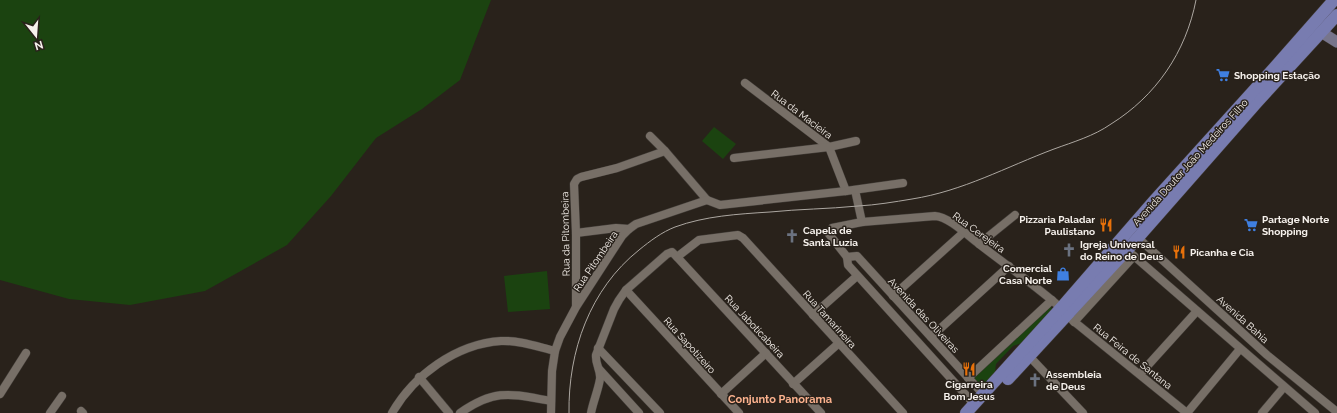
<svg xmlns="http://www.w3.org/2000/svg" width="1337" height="413" font-family="Raleway,sans-serif">
  <rect width="100%" height="100%" fill="#29221b"/>
  <g fill="#1b4310">
    <path d="M0 0H491L460 80 422 109 376 138 331 196 287 245 205 291 130 305 69 299 0 280Z"/>
    <path d="M714 127 736 144 723 159 702 141Z"/>
    <path d="M547 271 550 309 508 312 504 276Z"/>
    <path d="M1050 306 1053 310 1022 343 1013 346 996 364 995 372 982 387 972 378Z"/>
  </g>
  <g fill="none" stroke-linecap="round" stroke-linejoin="round">
    <g stroke="#433e39" stroke-width="9">
      <g id="minor">
        <path d="M745 83 829 147 846 191"/>
        <path d="M650 136 665 151 707 200"/>
        <path d="M734 158 829 147 856 141"/>
        <path d="M855 190 862 222"/>
        <path d="M576 233 616 228 629 229"/>
        <path d="M1137 237 1267 355 1337 412"/>
        <path d="M979 244 1015 215"/>
        <path d="M1127 250 1315 413"/>
        <path d="M677 257 699 240 738 235 743 238 903 413"/>
        <path d="M847 257 857 256 983 394"/>
        <path d="M626 290 739 413"/>
        <path d="M893 296 964 232"/>
        <path d="M576 306V233L574 184 577 179 581 177 617 168 665 151"/>
        <path d="M813 315 857 276"/>
        <path d="M1066 315 1187 413 1240 349"/>
        <path d="M1074 322 1134 256"/>
        <path d="M931 337 1009 266"/>
        <path d="M598 348 660 413"/>
        <path d="M1029 356 1083 413"/>
        <path d="M599 369 639 413"/>
        <path d="M1140 374 1197 311"/>
        <path d="M419 377 449 413"/>
        <path d="M968 378 1052 300"/>
        <path d="M793 384 839 343"/>
        <path d="M0 394 26 353"/>
        <path d="M721 394 766 353"/>
        <path d="M974 404 848 265 847 257 829 234 832 228 862 222 935 216C949 217 967 235 979 244 1006 265 1035 285 1061 308"/>
        <path d="M81 411 83 413"/>
        <path d="M50 413 62 396"/>
        <path d="M392 413C414 375 456 344 501 341 519 340 538 347 555 351"/>
        <path d="M460 413C496 388 511 394 551 401"/>
        <path d="M551 413 552 371 555 351 560 337 576 307 622 236 629 229 636 224 707 200 720 205 846 191 903 183"/>
        <path d="M591 413C593 402 598 391 600 379 601 370 595 364 596 355L614 309 619 300 626 290 667 254 672 252 677 257 821 413"/>
        <path d="M1262 413 1284 387"/>
      </g>
    </g>
    <g stroke="#433e39" stroke-width="12">
      <path id="secondary" d="M1321 32 1337 42"/>
    </g>
    <g stroke="#433e39" stroke-width="13">
      <g id="primary">
        <path d="M1008 379 1127 250 1258 101 1337 15"/>
        <path d="M966 413 1061 308 1154 201 1275 67 1334 0"/>
      </g>
    </g>
    <use href="#minor" stroke="#776f67" stroke-width="8"/>
    <use href="#secondary" stroke="#77758b" stroke-width="11"/>
    <use href="#primary" stroke="#787cb0" stroke-width="12"/>
    <path stroke="#aca7a1" stroke-width="1" d="M569 413C568 351 590 289 639 250 650 241 662 232 675 227 705 216 738 214 770 212 799 209 828 209 858 206 876 205 894 202 912 199 963 191 1006 167 1054 149 1073 142 1094 136 1111 124 1156 96 1186 52 1196 0"/>
  </g>
  <defs>
    <g id="supermarket-bare" transform="scale(1.08)"><path d="M-6-5.5h2.5l.6 2H6L4.5 2H-2.5L-4.4-4H-6ZM-1.5 3.2a1.3 1.3 0 1 0 .1 0ZM3 3.2a1.3 1.3 0 1 0 .1 0Z" fill="#3f7fe0" stroke="#29221b" stroke-width="2.5" paint-order="stroke"/></g>
    <g id="restaurant-bare" transform="scale(1.08)"><path d="M-5-6h1v4h1v-4h1v4h1v-4h1v5L-1.5 .5V6h-2V.5L-5-1ZM5-6V6H3V1.5H1.5Q1.5-4 5-6Z" fill="#e8710a" stroke="#29221b" stroke-width="2.5" paint-order="stroke"/></g>
    <g id="church-bare" transform="scale(1.08)"><path d="M-1.2-6h2.4v3.5h3.3v2.4h-3.3V6h-2.4V-.1h-3.3v-2.4h3.3Z" fill="#6b7280" stroke="#29221b" stroke-width="2.5" paint-order="stroke"/></g>
    <g id="shop-bare" transform="scale(1.08)"><path d="M-5-2.5h2.3a2.7 3.5 0 0 1 5.4 0H5L5.5 6h-11ZM-1.5-2.5h3a1.5 2.3 0 0 0-3 0Z" fill="#3f7fe0" stroke="#29221b" stroke-width="2.5" paint-order="stroke"/></g>
  </defs>
  <g fill-rule="evenodd">
    <use href="#supermarket-bare" x="1223" y="75"/>
    <use href="#restaurant-bare" x="1106" y="225"/>
    <use href="#supermarket-bare" x="1251" y="225"/>
    <use href="#church-bare" x="792" y="236"/>
    <use href="#church-bare" x="1069" y="250"/>
    <use href="#restaurant-bare" x="1179" y="252"/>
    <use href="#shop-bare" x="1063" y="274"/>
    <use href="#restaurant-bare" x="969" y="369"/>
    <use href="#church-bare" x="1035" y="380"/>
  </g>
  <g text-anchor="middle" stroke-width="3" stroke-linejoin="round" paint-order="stroke">
    <g font-size="10" font-weight="bold" fill="#f6f1ec" stroke="#29221b" text-anchor="start">
      <text x="1234" y="79">Shopping Estação</text>
      <text x="1095" y="223" text-anchor="end">Pizzaria Paladar<tspan x="1095" dy="12">Paulistano</tspan></text>
      <text x="1262" y="223">Partage Norte<tspan x="1262" dy="12">Shopping</tspan></text>
      <text x="803" y="234">Capela de<tspan x="803" dy="12">Santa Luzia</tspan></text>
      <text x="1080" y="248">Igreja Universal<tspan x="1080" dy="12">do Reino de Deus</tspan></text>
      <text x="1190" y="256">Picanha e Cia</text>
      <text x="1052" y="272" text-anchor="end">Comercial<tspan x="1052" dy="12">Casa Norte</tspan></text>
      <text x="1046" y="378">Assembleia<tspan x="1046" dy="12">de Deus</tspan></text>
      <text x="969" y="388" text-anchor="middle">Cigarreira<tspan x="969" dy="12">Bom Jesus</tspan></text>
    </g>
    <g font-size="10" fill="#f6f1ec" stroke="#29221b">
      <text transform="translate(802 114) rotate(37)" y="4">Rua da Macieira</text>
      <text transform="translate(1190 162) rotate(-48)" y="4">Avenida Doutor João Medeiros Filho</text>
      <text transform="translate(979 232) rotate(36)" y="4">Rua Cerejeira</text>
      <text transform="translate(565 234) rotate(-91)" y="4">Rua da Pitombeira</text>
      <text transform="translate(595 261) rotate(-56)" y="4">Rua Pitombeira</text>
      <text transform="translate(924 315) rotate(47)" y="4">Avenida das Oliveiras</text>
      <text transform="translate(830 319) rotate(48)" y="4">Rua Tamarineira</text>
      <text transform="translate(1243 319) rotate(42)" y="4">Avenida Bahia</text>
      <text transform="translate(755 326) rotate(47)" y="4">Rua Jaboticabeira</text>
      <text transform="translate(690 345) rotate(48)" y="4">Rua Sapotizeiro</text>
      <text transform="translate(1133 356) rotate(39)" y="4">Rua Feira de Santana</text>
    </g>
    <g font-size="11" font-weight="bold" fill="#fcb28e" stroke="#29221b">
      <text x="780" y="403">Conjunto Panorama</text>
    </g>
  </g>
  <g transform="translate(36 36) rotate(163)" stroke="#29221b" stroke-width="3" paint-order="stroke">
  <path d="M0-3L7 15L0 10L-7 15Z" fill="#f6f1ec"/>
  <text y="-6" font-size="11" font-weight="bold" text-anchor="middle" fill="#f6f1ec">N</text>
  </g>
</svg>
